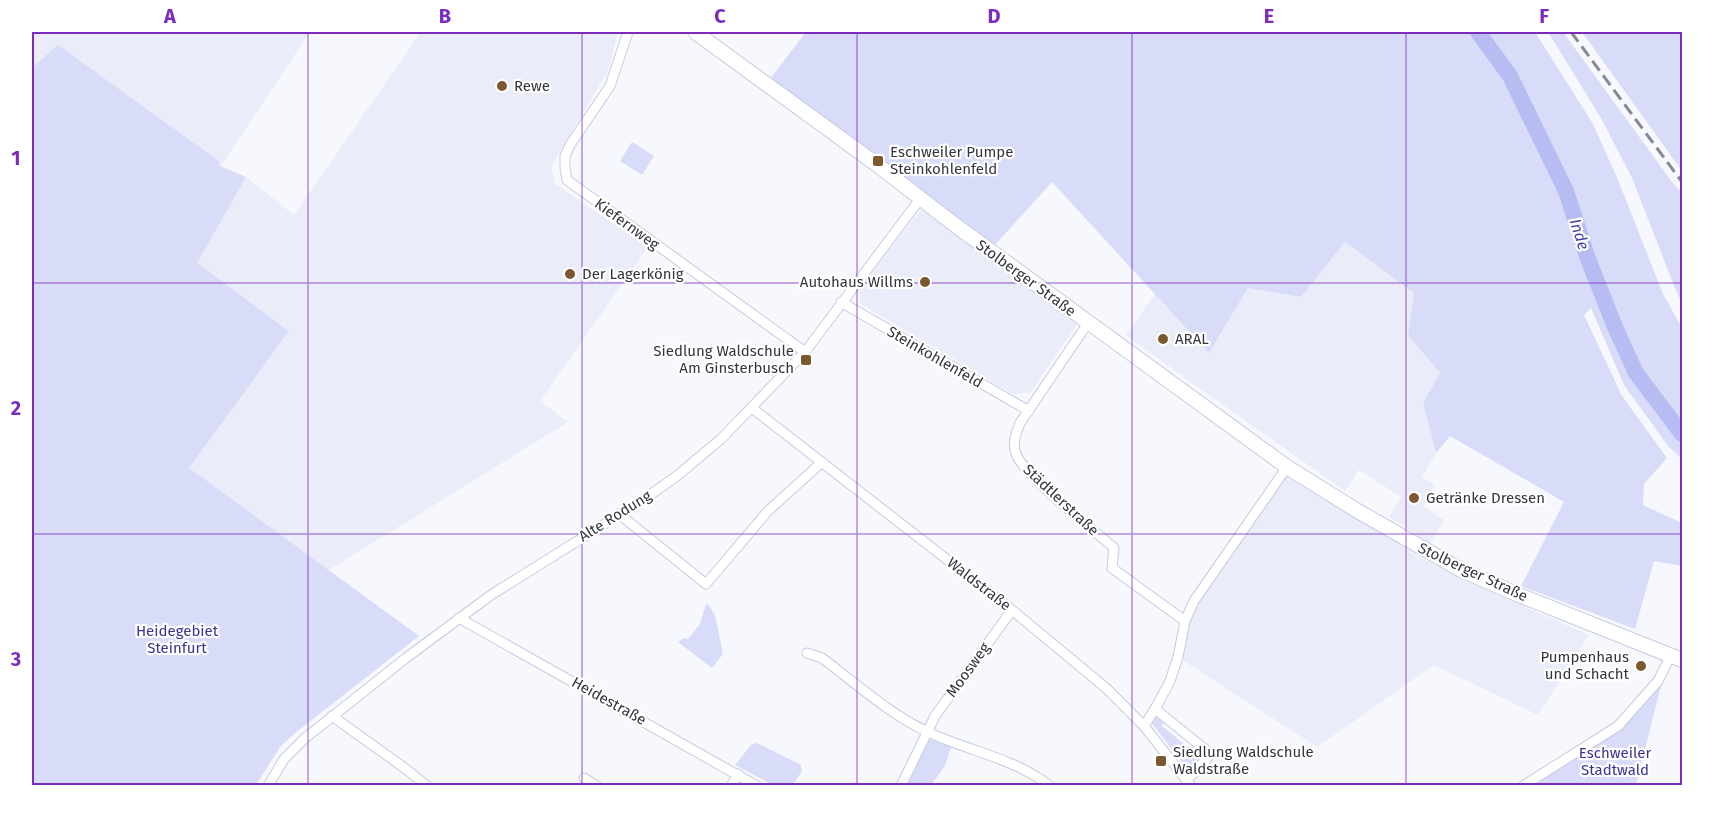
<svg xmlns="http://www.w3.org/2000/svg" width="1714" height="817" font-family="'Fira Sans',sans-serif">
  <rect width="100%" height="100%" fill="#f7f8fd"/>
  <g fill="#eaecf9">
    <path d="M32 32H310L221 166 63 49 32 75Z"/>
    <path d="M421 32H618L608 71 552 165V171L555 184 648 247 540 401 568 422 329 570 187 470 289 331 196 263 246 177 294 215Z"/>
    <path d="M921 209 1078 323 1030 393 1013 394 861 304 858 291Z"/>
    <path d="M1345 242 1414 293 1408 335 1440 373 1423 403 1436 453 1422 477 1435 485 1423 506 1444 520 1430 543 1389 517 1401 497 1359 470 1345 491 1189 381 1126 335 1155 294 1209 353 1248 288 1301 297Z"/>
    <path d="M1285 476 1420 557 1457 577 1589 635 1538 715 1434 665 1317 747 1181 659 1188 622 1198 602Z"/>
  </g>
  <g fill="#d8dcf8">
    <path d="M806 32H1535L1593 124 1618 180 1663 294 1682 328V459L1668 446 1624 385 1591 308 1584 315 1622 396 1667 458 1644 484 1643 505 1682 523V566L1654 561 1635 629 1521 586 1564 502 1450 436 1436 453 1423 403 1440 373 1408 335 1414 293 1345 242 1301 297 1248 288 1209 353 1052 182 995 245 770 79Z"/>
    <path d="M1548 32H1563L1672 182 1682 193V303L1675 288 1632 178 1601 118Z"/>
    <path d="M1582 32H1682V171Z"/>
    <path d="M58 45 220 162 219 165 221 166 246 177 197 263 289 331 189 468 419 636 295 733 280 747 256 785 34 786 32 783V68Z"/>
    <path d="M632 142 654 156 642 175 620 161Z"/>
    <path d="M706 604H708L715 615 723 654 712 668 678 642 684 638 688 639 700 624Z"/>
    <path d="M1662 682 1636 785 1530 786 1621 729Z"/>
    <path d="M1160 716 1168 722 1161 725 1191 750 1198 746 1203 750 1202 758 1187 769 1151 722 1155 717Z"/>
    <path d="M928 739 951 747 945 766 931 785 905 786Z"/>
    <path d="M757 743 801 765 802 771 793 785H773L735 765 751 745Z"/>
  </g>
  <g fill="none" stroke-linecap="round" stroke-linejoin="round">
    <path stroke="#b7bdf2" stroke-width="16" d="M1478 32 1510 76 1566 191 1588 259 1615 327 1636 373 1682 434"/>
    <g stroke="#c6cae3" stroke-width="11">
      <g id="minor">
        <path d="M628 32 610 86 570 145 565 156V168L567 180 805 352"/>
        <path d="M841 302 1029 411"/>
        <path d="M1088 323 1020 423C1016 433 1012 443 1016 454 1024 476 1094 530 1114 548L1112 568 1185 621"/>
        <path d="M752 408 1012 610 1106 688 1144 726 1191 786"/>
        <path d="M619 514 706 584 768 511 822 462"/>
        <path d="M459 618 757 786"/>
        <path d="M807 653 822 658C854 682 892 716 928 732 968 751 1014 758 1050 786"/>
        <path d="M1155 709 1211 754 1187 780"/>
        <path d="M332 716 406 769 427 786"/>
        <path d="M1144 726 1155 709 1170 681 1178 657 1185 621 1194 601 1287 467"/>
        <path d="M584 778 597 786"/>
        <path d="M268 786 284 759 304 739 406 658 491 595 643 500 678 475 721 439 805 352 920 199"/>
        <path d="M731 786 738 774"/>
        <path d="M901 786 935 716 1012 610"/>
        <path d="M1523 786 1618 726 1658 681 1671 655"/>
      </g>
    </g>
    <g stroke="#c6cae3" stroke-width="16">
      <path id="primary" d="M695 32 876 164 955 225 1287 467 1356 510 1461 570 1519 595 1682 660"/>
    </g>
    <use href="#minor" stroke="#fff" stroke-width="9"/>
    <use href="#primary" stroke="#fff" stroke-width="14"/>
    <path stroke="#878890" stroke-width="3" stroke-dasharray="12 6" stroke-linecap="butt" d="M1571 32 1682 182"/>
  </g>
  <path fill="none" stroke="#7b2cbf" stroke-width="1.5" stroke-opacity="0.55" d="M308 32V786M582 32V786M857 32V786M1132 32V786M1406 32V786M32 283H1682M32 534H1682"/>
  <g fill="#7b5930" stroke="#fff" stroke-width="2">
    <circle cx="502" cy="86" r="6"/>
    <rect x="872" y="155" width="12" height="12" rx="3"/>
    <circle cx="570" cy="274" r="6"/>
    <circle cx="925" cy="282" r="6"/>
    <circle cx="1163" cy="339" r="6"/>
    <rect x="800" y="354" width="12" height="12" rx="3"/>
    <circle cx="1414" cy="498" r="6"/>
    <circle cx="1641" cy="666" r="6"/>
    <rect x="1155" y="755" width="12" height="12" rx="3"/>
  </g>
  <g text-anchor="middle" stroke-width="4.5" stroke-linejoin="round" paint-order="stroke">
    <g font-size="15" fill="#34353f" stroke="#fff" text-anchor="start">
      <text x="514" y="91">Rewe</text>
      <text x="890" y="157">Eschweiler Pumpe<tspan x="890" dy="17">Steinkohlenfeld</tspan></text>
      <text x="582" y="279">Der Lagerkönig</text>
      <text x="913" y="287" text-anchor="end">Autohaus Willms</text>
      <text x="1175" y="344">ARAL</text>
      <text x="794" y="356" text-anchor="end">Siedlung Waldschule<tspan x="794" dy="17">Am Ginsterbusch</tspan></text>
      <text x="1426" y="503">Getränke Dressen</text>
      <text x="1629" y="662" text-anchor="end">Pumpenhaus<tspan x="1629" dy="17">und Schacht</tspan></text>
      <text x="1173" y="757">Siedlung Waldschule<tspan x="1173" dy="17">Waldstraße</tspan></text>
    </g>
    <g font-size="15" fill="#34353f" stroke="#fff">
      <text transform="translate(627 224) rotate(36)" y="5">Kiefernweg</text>
      <text transform="translate(1026 278) rotate(36)" y="5">Stolberger Straße</text>
      <text transform="translate(935 357) rotate(30)" y="5">Steinkohlenfeld</text>
      <text transform="translate(1061 500) rotate(43)" y="5">Städtlerstraße</text>
      <text transform="translate(615 516) rotate(-32)" y="5">Alte Rodung</text>
      <text transform="translate(1473 572) rotate(25)" y="5">Stolberger Straße</text>
      <text transform="translate(979 584) rotate(38)" y="5">Waldstraße</text>
      <text transform="translate(968 670) rotate(-54)" y="5">Moosweg</text>
      <text transform="translate(609 701) rotate(29)" y="5">Heidestraße</text>
    </g>
    <g font-size="15" fill="#3a3296" stroke="#fff">
      <text x="177" y="636">Heidegebiet<tspan x="177" dy="17">Steinfurt</tspan></text>
      <text x="1615" y="758">Eschweiler<tspan x="1615" dy="17">Stadtwald</tspan></text>
    </g>
    <g font-size="16" font-style="italic" fill="#4743a7" stroke="#fff">
      <text transform="translate(1580 234) rotate(72)" y="6">Inde</text>
    </g>
  </g>
  <rect width="1714" height="817" fill="none" stroke="#ffffff" stroke-width="66"/>
  <rect x="33" y="33" width="1648" height="751" fill="none" stroke="#7b2cbf" stroke-width="2"/>
  <g font-size="20" text-anchor="middle" font-weight="bold" fill="#7b2cbf">
    <text x="170" y="23">A</text>
    <text x="445" y="23">B</text>
    <text x="720" y="23">C</text>
    <text x="994" y="23">D</text>
    <text x="1269" y="23">E</text>
    <text x="1544" y="23">F</text>
    <text x="16" y="165">1</text>
    <text x="16" y="415">2</text>
    <text x="16" y="666">3</text>
  </g>
</svg>
